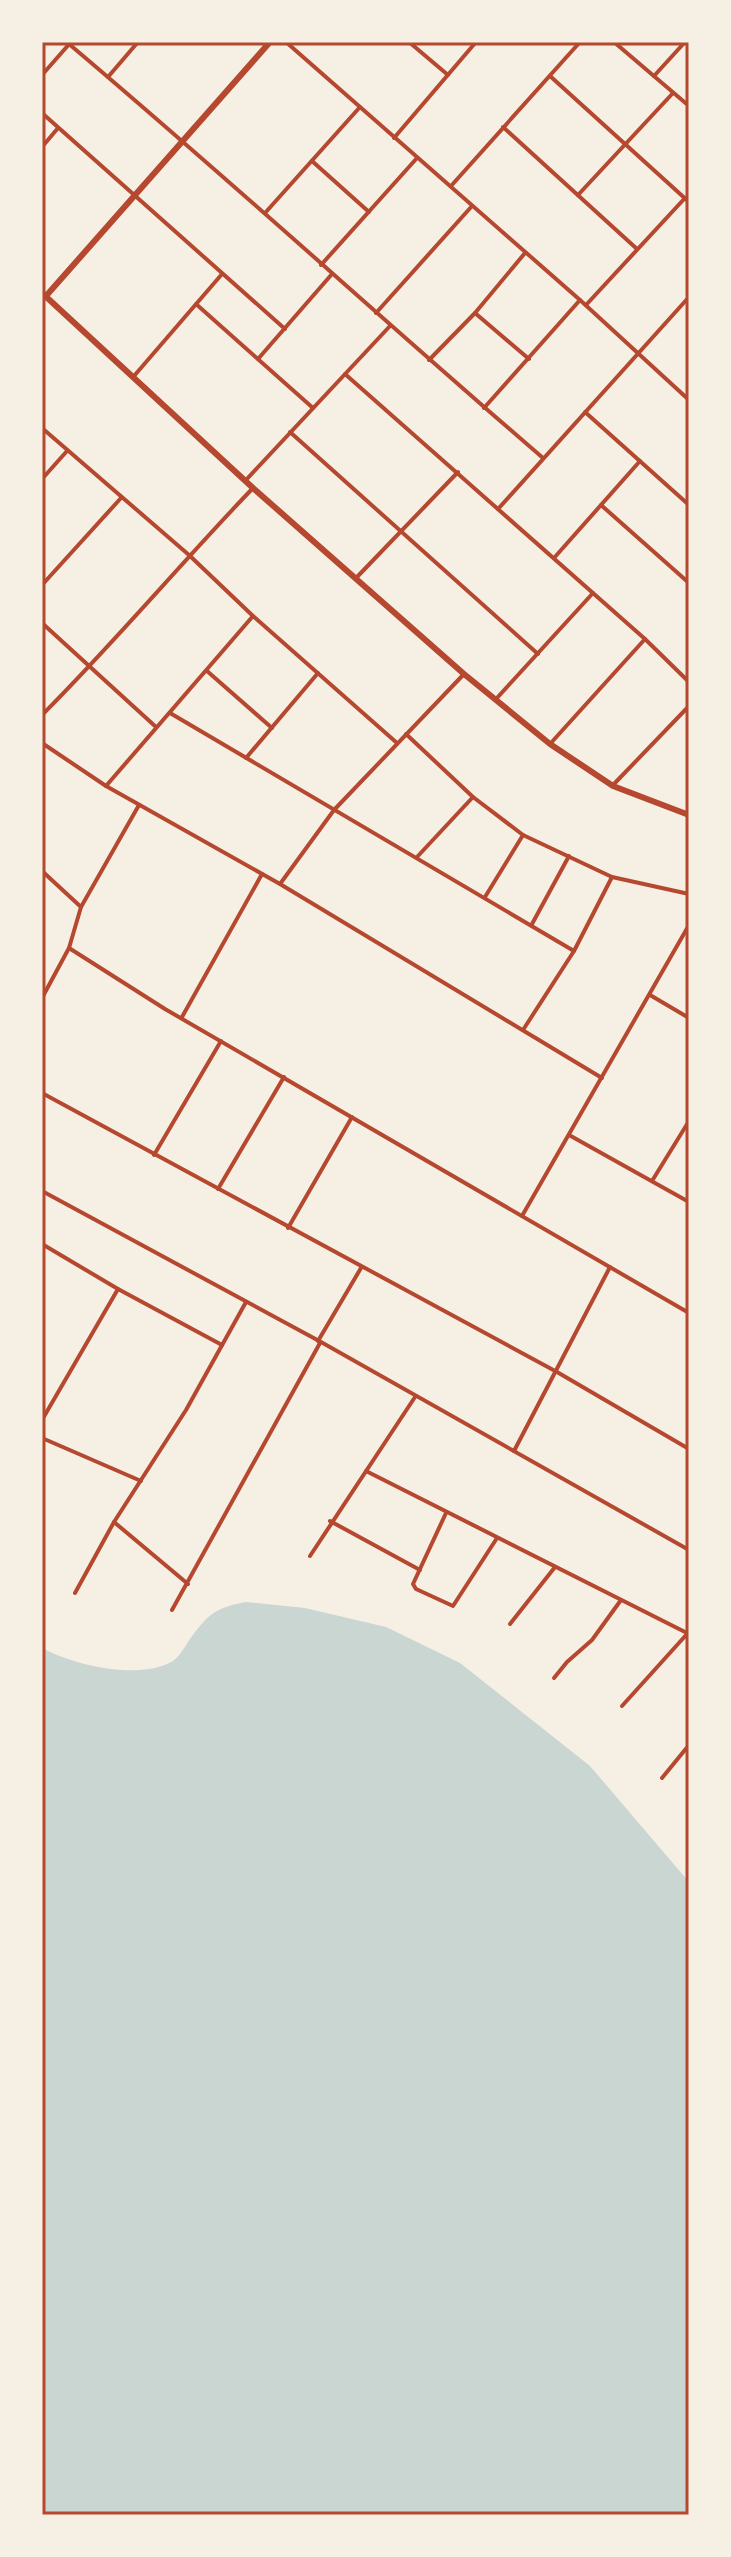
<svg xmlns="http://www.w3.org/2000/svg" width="731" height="2557" font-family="'PT Sans',sans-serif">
  <rect width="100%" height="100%" fill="#f6efe4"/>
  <path fill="#c9d6d2" d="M246 1602 305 1608 386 1627 460 1663 590 1766 689 1882V2515H42V1648C73 1665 140 1681 173 1661 179 1657 184 1648 188 1642 207 1615 214 1608 246 1602Z"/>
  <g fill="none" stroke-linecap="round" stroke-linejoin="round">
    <g stroke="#b5482f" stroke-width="4">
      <path d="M286 42 580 300 689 400"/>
      <path d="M409 42 448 75"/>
      <path d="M614 42 689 106"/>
      <path d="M69 44C229 179 384 321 543 458"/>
      <path d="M42 75 71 42"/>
      <path d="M550 76 689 202"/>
      <path d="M654 76 685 42"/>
      <path d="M108 77 138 42"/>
      <path d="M42 113 285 329"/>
      <path d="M503 127 637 249"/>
      <path d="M394 138 476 42"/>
      <path d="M42 147 58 128"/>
      <path d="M312 161 369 212"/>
      <path d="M451 186 580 42"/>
      <path d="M578 195 673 93"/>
      <path d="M265 213 360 107"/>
      <path d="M321 265 417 158"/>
      <path d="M196 304 313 408"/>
      <path d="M586 305 685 198"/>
      <path d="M376 313 472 206"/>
      <path d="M475 313 529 359"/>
      <path d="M258 359 332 274"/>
      <path d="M429 360 475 313 525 253"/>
      <path d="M345 374 645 639 689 682"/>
      <path d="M134 376 222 274"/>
      <path d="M484 408 580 300"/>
      <path d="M585 412 689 505"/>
      <path d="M42 428 189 555 253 616 397 743"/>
      <path d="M290 432 538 654"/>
      <path d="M42 479 67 451"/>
      <path d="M245 481 390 326"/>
      <path d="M601 505 689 583"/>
      <path d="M498 509 689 297"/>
      <path d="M554 558 640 461"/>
      <path d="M357 577 458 472"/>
      <path d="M42 585 121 498"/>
      <path d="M42 623 156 727"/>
      <path d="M207 671 272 728"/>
      <path d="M496 699 593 593"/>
      <path d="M170 713 574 951"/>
      <path d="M42 715C115 642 181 563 253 488"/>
      <path d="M406 734 473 797 523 835 612 877 689 894"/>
      <path d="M42 743 106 786 280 884 602 1078"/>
      <path d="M550 744 645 639"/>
      <path d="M246 758 318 673"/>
      <path d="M613 785 689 706"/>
      <path d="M106 786 253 616"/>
      <path d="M417 857 473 797"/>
      <path d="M42 871 81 907"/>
      <path d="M280 884 334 810 464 674"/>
      <path d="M485 897 523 835"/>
      <path d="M532 924 569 856"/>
      <path d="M69 948 165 1009 689 1313"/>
      <path d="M650 995 689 1018"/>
      <path d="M42 998 69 948 81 907 139 805"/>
      <path d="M182 1017 262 874"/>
      <path d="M523 1030 574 951 612 877"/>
      <path d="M42 1093 557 1372 689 1449"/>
      <path d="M569 1135 689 1202"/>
      <path d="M154 1155 221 1041"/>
      <path d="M652 1181 689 1121"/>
      <path d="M218 1189 284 1077"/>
      <path d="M42 1191 321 1342 689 1550"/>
      <path d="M522 1216 689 925"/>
      <path d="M288 1228 352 1117"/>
      <path d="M42 1244 118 1289 222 1345"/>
      <path d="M318 1341 361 1268"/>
      <path d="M42 1420 118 1289"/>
      <path d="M42 1438 141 1481"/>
      <path d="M514 1451 610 1267"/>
      <path d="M366 1471 689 1634"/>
      <path d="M446 1513 413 1584 416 1589 453 1606 497 1538"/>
      <path d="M330 1521 420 1570"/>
      <path d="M114 1522 188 1584"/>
      <path d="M310 1556 415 1397"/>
      <path d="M75 1593 114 1522 186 1410 246 1302"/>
      <path d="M172 1610 320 1343"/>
      <path d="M510 1624 555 1567"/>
      <path d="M554 1678 567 1662 592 1640 621 1600"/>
      <path d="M622 1706 687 1634"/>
      <path d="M662 1778 689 1745"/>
    </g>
    <g stroke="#b5482f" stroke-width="6">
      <path d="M42 293 253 488 464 674 550 744 613 786 689 815"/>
      <path d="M46 296 270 42"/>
    </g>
  </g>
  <rect width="731" height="2557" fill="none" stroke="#f6efe4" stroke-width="88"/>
  <rect x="44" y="44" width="643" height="2469" fill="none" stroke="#b5482f" stroke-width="3"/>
</svg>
